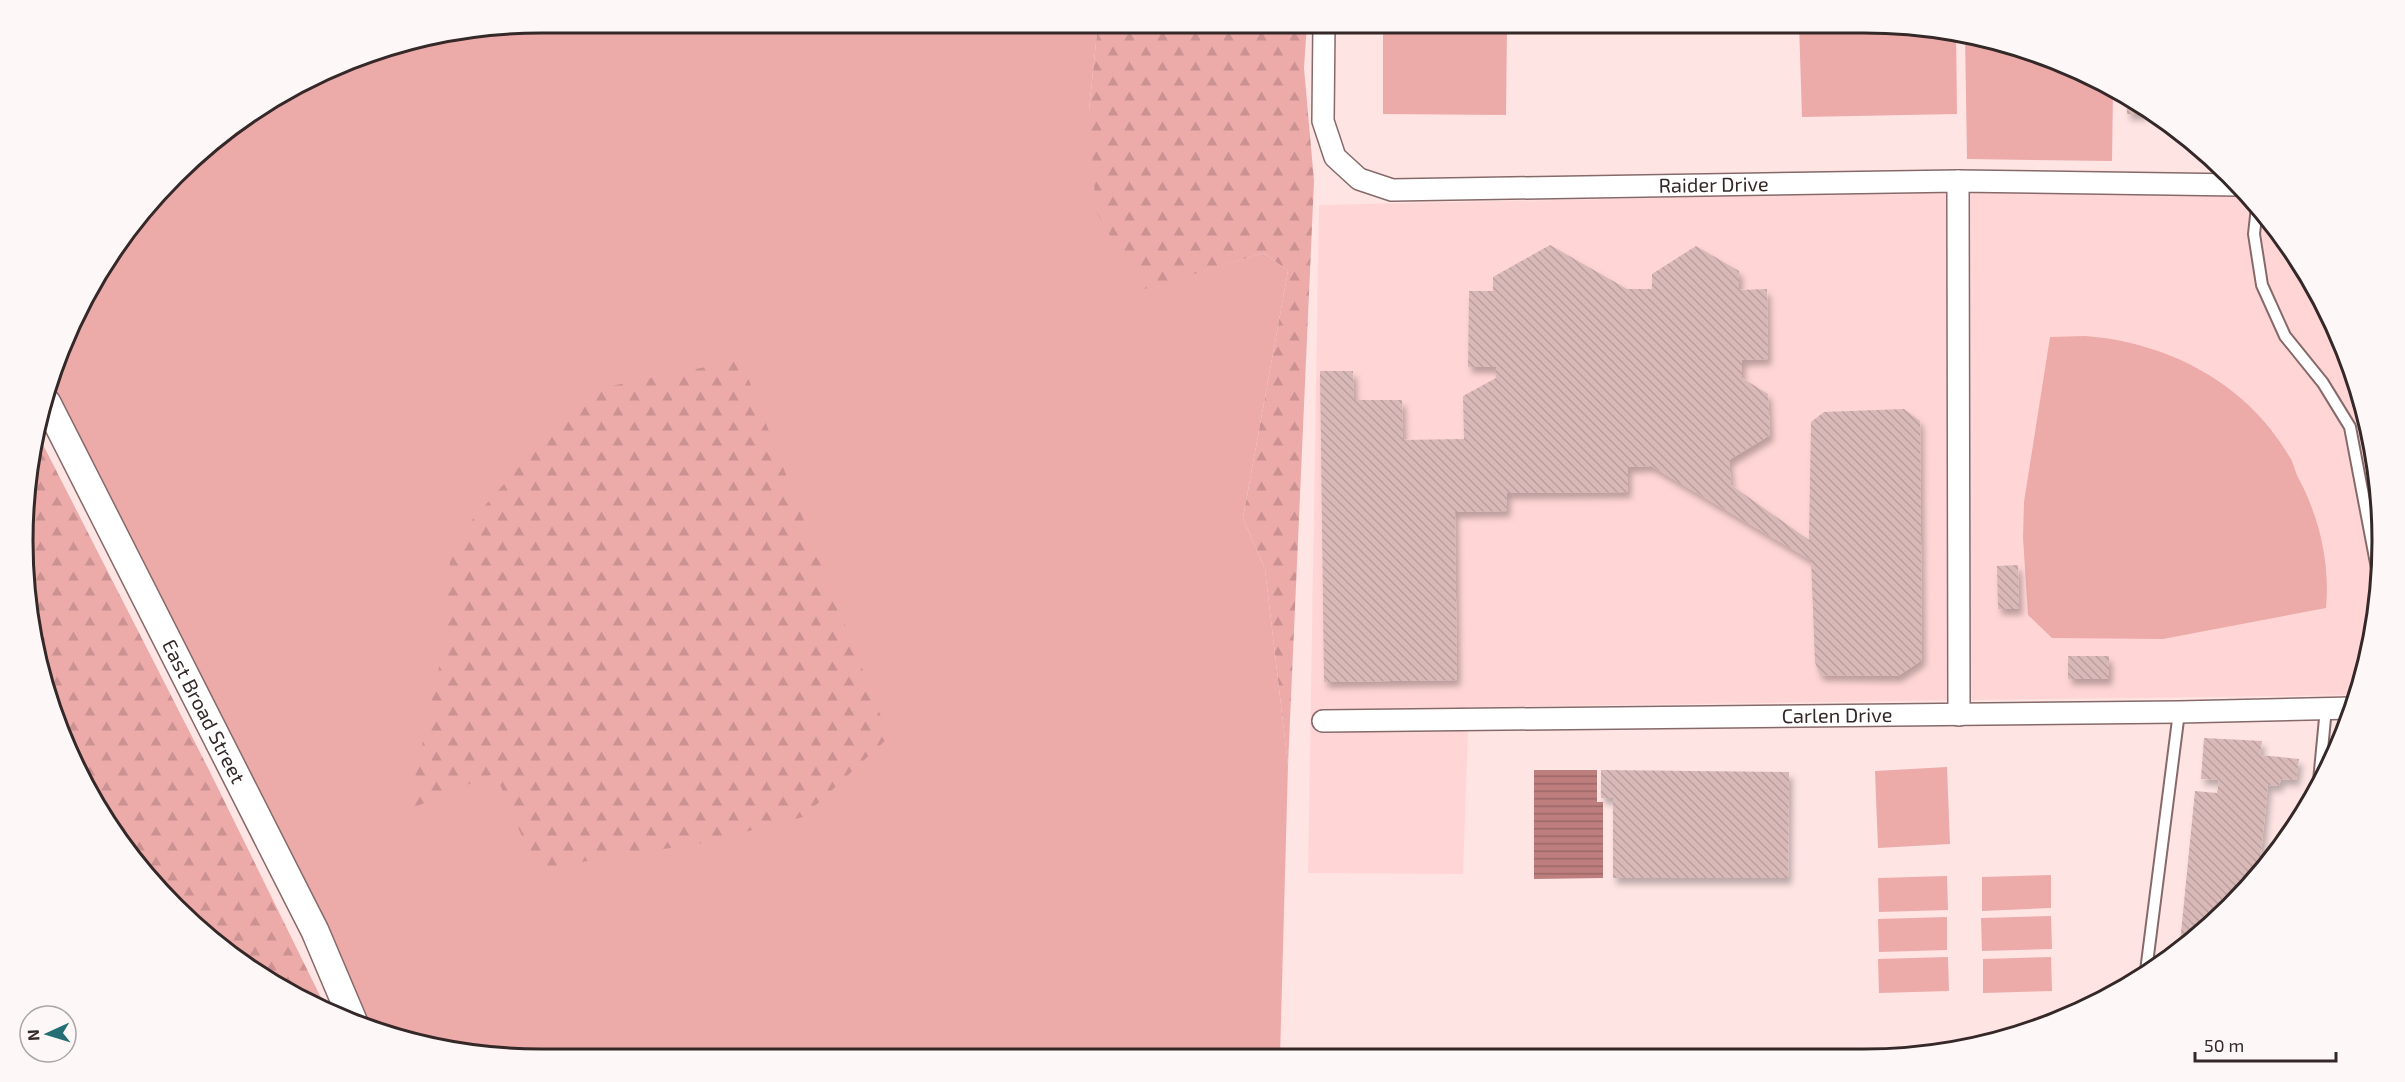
<svg xmlns="http://www.w3.org/2000/svg" width="2405" height="1082" font-family="'Exo 2',sans-serif">
  <defs>
    <pattern id="forest-firs" width="22" height="20" patternUnits="userSpaceOnUse" patternTransform="scale(1.5)"><rect width="22" height="20" fill="#ecaaa9"/><path d="M5 1l3.5 6h-7zM16 11l3.5 6h-7z" fill="#cb9291"/></pattern>
    <pattern id="water-rules" width="6" height="5" patternUnits="userSpaceOnUse" patternTransform="scale(1.5)"><rect width="6" height="5" fill="#bd7e7d"/><path d="M0 2.5h6" fill="none" stroke="#9a6766"/></pattern>
    <pattern id="building-back-hatch" width="6" height="6" patternUnits="userSpaceOnUse" patternTransform="scale(1.5)"><rect width="6" height="6" fill="#d8b9b8"/><path d="M-1 5l2 2M0 0l6 6M5-1l2 2" fill="none" stroke="#ba9f9e"/></pattern>
    <filter id="shadow"><feDropShadow dx="3.5" dy="6" stdDeviation="3" flood-color="#0004"/></filter>
  </defs>
  <rect width="100%" height="100%" fill="#fee4e3"/>
  <path fill="#ffd6d5" d="M1977 191 2248 196 2295 253 2343 342 2372 440 2382 541 2373 642 2356 695 1469 707 1463 874 1308 873 1319 205Z"/>
  <g fill="#ecaaa9">
    <path d="M541 23H1098L1089 110 1141 289 1264 253 1288 271 1243 518 1265 569 1288 765 1280 1057 541 1059 440 1049 364 1027 302 878 53 387 92 282 199 151 282 92 374 50Z"/>
    <path d="M1383 23H1507L1506 115 1383 114Z"/>
    <path d="M1799 23H1864L1956 31 1957 114 1802 117Z"/>
    <path d="M1965 33 2062 62 2113 89 2112 161 1967 159Z"/>
    <path d="M2085 336C2167 342 2247 383 2289 456 2294 463 2295 473 2300 481 2320 520 2330 564 2326 608L2163 639 2052 638 2028 615 2023 538 2024 502 2050 337Z"/>
    <path d="M1947 767 1950 844 1878 848 1875 771Z"/>
    <path d="M2051 875V908L1982 911V877Z"/>
    <path d="M1947 876 1948 910 1879 912 1878 878Z"/>
    <path d="M2051 916 2052 949 1982 951 1981 918Z"/>
    <path d="M1947 917V950L1879 952 1878 919Z"/>
    <path d="M1948 957 1949 991 1879 993 1878 959Z"/>
    <path d="M2051 957 2052 991 1983 993V959Z"/>
  </g>
  <g fill="url(#forest-firs)">
    <path d="M1098 23H1307L1304 68 1314 181 1288 765 1265 569 1243 518 1288 271 1264 253 1141 290 1096 211 1089 110Z"/>
    <path d="M741 360 889 737 803 817 702 843 536 869 495 773 408 810 440 663 452 543 586 391Z"/>
    <path d="M36 431 208 768 327 1010 199 931 92 800 50 707 27 609 32 440Z"/>
  </g>
  <path fill="url(#water-rules)" d="M1534 770H1597V802H1603V878L1534 879Z"/>
  <g fill="url(#building-back-hatch)" filter="url(#shadow)">
    <path d="M2127 97 2144 106V114H2127Z"/>
    <path d="M1550 245 1627 289H1652V274L1696 246 1739 271V290L1767 289 1768 359 1742 360V378L1768 394 1770 435 1729 460 1731 485 1809 540 1811 422 1824 412 1904 409 1920 421 1922 660 1898 676 1820 675 1815 662 1811 560 1651 466 1628 467V492L1507 493V511L1455 512 1457 680 1324 682 1320 371H1353L1354 400H1402L1403 440 1464 439 1463 396 1496 378V367H1468L1469 291H1493V277Z"/>
    <path d="M2018 565 2019 609H1998L1997 566Z"/>
    <rect x="2068" y="656" width="41" height="23"/>
    <path d="M2204 738 2262 741 2260 755 2299 759 2296 780 2281 779 2279 786 2268 785 2259 873 2179 953 2195 791 2217 793 2219 780 2201 779Z"/>
    <path d="M1601 770 1789 772 1788 878H1613V798H1601Z"/>
  </g>
  <g fill="none" stroke-linecap="round" stroke-linejoin="round">
    <g stroke="#866a6a" stroke-width="14">
      <g id="service">
        <path d="M2257 207 2254 234 2262 285 2285 336 2323 383 2350 427 2379 579"/>
        <path d="M2319 781 2326 708"/>
        <path d="M2146 971 2179 712"/>
      </g>
    </g>
    <g stroke="#866a6a" stroke-width="24">
      <g id="minor">
        <path id="s1" d="M1324 23 1323 121 1335 157 1359 179 1392 190 1958 181 2239 185"/>
        <path d="M1958 181 1959 715"/>
        <path id="s2" d="M1323 721 2179 712 2353 708"/>
      </g>
    </g>
    <g stroke="#866a6a" stroke-width="30">
      <g id="tertiary">
        <path id="s3" d="M47 403 315 931 354 1023"/>
      </g>
    </g>
    <use href="#service" stroke="#fff" stroke-width="10"/>
    <use href="#minor" stroke="#fff" stroke-width="21"/>
    <use href="#tertiary" stroke="#fff" stroke-width="27"/>
  </g>
  <g text-anchor="middle" stroke-width="4.5" stroke-linejoin="round" paint-order="stroke">
    <g font-size="20" fill="#342828" stroke="#fef7f7">
      <text dy="7" stroke="none"><textPath href="#s1" startOffset="525">Raider Drive</textPath></text>
      <text dy="7" stroke="none"><textPath href="#s3" startOffset="346">East Broad Street</textPath></text>
      <text dy="7" stroke="none"><textPath href="#s2" startOffset="514">Carlen Drive</textPath></text>
    </g>
  </g>
  <path d="M0 0H2405V1082H0ZM541 33H1864A508 508 0 0 1 2372 541V541A508 508 0 0 1 1864 1049H541A508 508 0 0 1 33 541V541A508 508 0 0 1 541 33Z" fill="#fef7f7" fill-rule="evenodd"/>
  <path fill="none" stroke="#342828" stroke-width="3" d="M541 33H1864A508 508 0 0 1 2372 541V541A508 508 0 0 1 1864 1049H541A508 508 0 0 1 33 541V541A508 508 0 0 1 541 33Z"/>
  <g transform="translate(48 1034) rotate(266)"><circle r="28" fill="#fef7f7" stroke="#ada4a4" stroke-width="1.5"/>
  <path d="M0-4.5L10 22L0 15L-10 22Z" fill="#246f73"/>
  <text y="-9" font-size="16" font-weight="bold" text-anchor="middle" fill="#342828">N</text>
  </g>
  <path d="M2195 1052v9h141v-9" fill="none" stroke="#342828" stroke-width="3"/>
  <text x="2204" y="1052" font-size="18" fill="#342828" stroke="#fef7f7" stroke-width="4.5" paint-order="stroke">50 m</text>
</svg>
